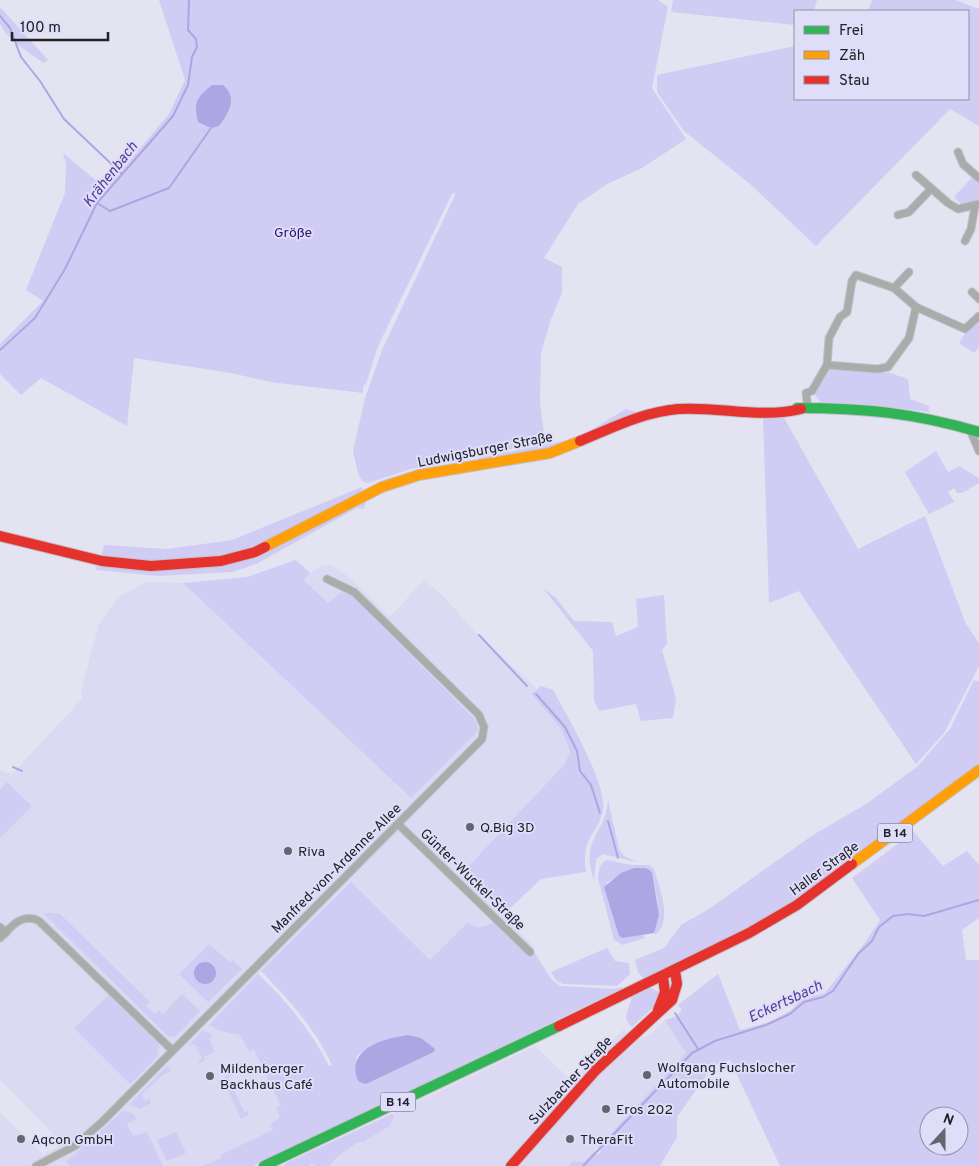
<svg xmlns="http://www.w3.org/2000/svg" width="979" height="1166" font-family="Overpass,sans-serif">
  <rect width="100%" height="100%" fill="#e4e3f1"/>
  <g fill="#dbdaf2">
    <path d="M324 565 333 566 348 576 390 617 424 580 444 597 476 633 532 684 536 689 531 695 561 729 570 751 565 764 461 874 535 948 528 956 494 922 481 927H474L468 922 430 960 351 883 209 1024 220 1031 240 1035 249 1052 254 1050 281 1106 276 1109 278 1120 271 1125 274 1130 221 1155 222 1157 203 1166H163L147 1132 133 1137 127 1123 136 1119 124 1110 66 1163 71 1166H0V1112L43 1154 63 1144 0 1080V770L12 774 82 699 81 690 99 624 114 603 123 594 147 582 183 583 411 798 478 730 477 722 473 715 351 595 341 592 328 603 304 579 314 570Z"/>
    <path d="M665 1020 686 1053 584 1162 573 1161 569 1166H282L535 1046 572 1081 623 1030 638 1040 651 1034Z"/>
  </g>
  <g fill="#d0ccf4" fill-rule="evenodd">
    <path d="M159 0H658L668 7 652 88 686 139 642 168 607 184 578 204 544 258 562 267V293L551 319 541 353 540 402 545 442 411 469 368 483 362 481 358 473 353 451 365 398 382 350 456 193 452 194 378 346 366 384 363 386V393L270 382 231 373 134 358 127 426 41 378 21 395 0 374V344L43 301 26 290 65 193 66 164 63 153 106 189 169 114 185 80Z"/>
    <path d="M673 0H817L814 11H795V25L671 12Z"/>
    <path d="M872 0H955L979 9V126L950 109 816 246 750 184 684 131 657 92V75L795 46V99H968V11H868Z"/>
    <path d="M0 7 48 60 44 63C32 55 5 38 0 23 0 19 0 12 0 7Z"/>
    <path d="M973 176 979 181V201L963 206 954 197Z"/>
    <path d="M979 323V347L974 353 959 343 966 332Z"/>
    <path d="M831 368 890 373 908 379 910 399 929 406V412L862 404 820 402 815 394Z"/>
    <path d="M626 409 639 413 576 443 478 463V458L568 440 586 433Z"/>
    <path d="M763 416H783L858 549 925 516 966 624 979 643V666L944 733 916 764 799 591 769 603Z"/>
    <path d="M936 451 948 472 959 466 979 478V483L962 493H957L954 488 948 492 954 502 929 514 905 472Z"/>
    <path d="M362 487 364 491 276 538 238 554 156 563 101 557 104 545 167 549 232 540Z"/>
    <path d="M359 501 361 504 366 502 364 509 357 508 258 563 233 572 158 576 96 570 97 563 230 562Z"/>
    <path d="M296 560 310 573 304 580 328 603 341 592 351 595 476 720 478 731 411 798 183 583 247 577Z"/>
    <path d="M543 588 556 598 574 621 612 622 616 636 638 627 636 599 664 595 667 644 662 650 676 698 673 718 641 721 636 704 599 711 594 701 593 651Z"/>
    <path d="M974 680 979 682V764L815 886 762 921 644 979 638 972 635 960 664 948 681 925 709 909 813 835 866 804 917 767 950 729Z"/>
    <path d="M541 686 553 690C567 715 607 784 603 810 597 838 581 835 586 872L541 879 504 914 461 874 565 764 570 751 561 729 531 694Z"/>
    <path d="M7 782 32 806 0 838V790Z"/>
    <path d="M608 800 619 849 624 856 637 862 603 854 596 859 594 880C580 836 605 837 608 800Z"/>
    <path d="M914 832 943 866 967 851 979 865V918L962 930 966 960H979V1166H780L730 1060 713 1066 677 1117V1137L660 1166H569L573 1161 584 1162 594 1151 598 1155 601 1151 598 1147 686 1053 665 1020 675 1017 682 1010 678 1005 718 974 740 1030 769 1022 790 1011 802 999 825 993 864 944 880 920 852 878ZM929 1116H959V1146H929Z"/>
    <path d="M607 860 631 865H649L654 869C659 888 674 921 655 935L653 930C663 912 655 891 652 872L634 868 606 883 627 938 643 934 645 938 623 945 614 940 598 878C599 870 599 863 607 860Z"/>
    <path d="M351 882 430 960 468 922C476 930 485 927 493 922L527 955 533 950 552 980 560 986 614 989 622 987 623 988 253 1166H203L221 1158 220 1155 273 1130 270 1125 279 1118 276 1108 281 1106 254 1050 249 1052 240 1035 220 1031 209 1025 258 974C287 1001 311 1031 329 1066L332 1065C315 1028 289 1000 261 971ZM421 1038 434 1049V1052L366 1084 361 1083 356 1057C374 1040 397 1041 421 1038Z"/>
    <path d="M43 913H59L150 1002 146 1005 155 1014 159 1010 163 1014 182 994 200 1011 175 1037 168 1036Z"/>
    <path d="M209 944 230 962 232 960 242 969 208 1002 179 974Z"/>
    <path d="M607 948 615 961 629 963 630 974 617 986 563 984 556 980 551 972Z"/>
    <path d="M651 988 661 993 658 1003 632 1027C620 1016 631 1009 631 997Z"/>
    <path d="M109 995 159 1044 157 1057 130 1084 74 1028Z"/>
    <path d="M203 1030 213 1036 209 1038 215 1052 203 1057 205 1060 199 1063 198 1061 202 1059 195 1044 189 1045Z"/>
    <path d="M167 1066 171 1071 163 1075 142 1094 145 1101 150 1098 151 1103 140 1109 129 1105Z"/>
    <path d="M229 1068 232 1075 228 1077 244 1112 248 1111 249 1115 241 1119 226 1086 221 1087 218 1081 229 1075 227 1069Z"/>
    <path d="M124 1110 133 1114 136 1119 127 1124 133 1136 147 1132 163 1166H71L66 1162Z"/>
    <path d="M392 1114 394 1116 390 1126 366 1140 365 1142H357C348 1151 336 1155 329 1166H316L311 1163 308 1166H285L284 1164Z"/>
    <path d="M176 1132 186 1153 167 1161 157 1140Z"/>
  </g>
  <g fill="#ada6e2">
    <path d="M212 85H223C238 98 229 112 219 126L211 128 198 122C193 102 197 97 212 85Z"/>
    <path d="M634 868H646L652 872 659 915 654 933 623 938 619 936 604 887 621 873Z"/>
    <circle cx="205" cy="973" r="11"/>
    <path d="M408 1035 421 1038 435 1049 434 1052 366 1084C360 1083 357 1081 356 1075 350 1047 386 1038 408 1035Z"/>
  </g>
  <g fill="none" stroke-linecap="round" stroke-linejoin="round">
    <g stroke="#ada6e2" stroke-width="2">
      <path d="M0 16 10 28 21 57 40 81 64 119 122 174"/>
      <path d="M97 203 110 211 169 188 211 128"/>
      <path d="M0 350 35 318 65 269 97 203 173 116 188 85 192 57 197 47 196 39 188 30 189 0"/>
      <path d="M479 635 527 686"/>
      <path d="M536 694 565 727 577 751 580 771 591 785 600 813"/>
      <path d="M13 767 22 771"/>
      <path d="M608 821 618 858"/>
      <path d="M675 1013 698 1049"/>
      <path d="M583 1166 692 1053 715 1041 766 1025 790 1014 804 1002 823 997 833 991 858 954 872 941 879 927 893 916 908 914 924 916 979 900"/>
    </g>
    <g stroke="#c2c1cc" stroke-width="9">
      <g id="street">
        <path d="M958 152 963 164 979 178"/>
        <path d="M916 175 948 203 958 209 979 204"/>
        <path d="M898 215 909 212 931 189"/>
        <path d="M965 241 971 229 975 206"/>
        <path d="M972 292 979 299"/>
        <path d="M916 307 965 329 979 316"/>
        <path d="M827 365 878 369 888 367 909 338 916 307 894 288"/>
        <path d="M808 409 806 393 812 391 827 365 829 338 840 317 847 312 852 281 856 275 894 288 909 272"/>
        <path d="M970 430 979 451"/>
        <path d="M398 824 530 952"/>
        <path d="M0 927 6 933"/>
        <path d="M0 938C11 927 22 912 39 921L172 1050"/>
        <path d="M36 1166 75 1146 103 1121 482 739 484 727 479 715 354 592 327 579"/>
      </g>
    </g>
    <g stroke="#c2c1cc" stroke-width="12">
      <g id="fast">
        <path d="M797 408C864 408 915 413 979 432"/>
        <path d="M264 1166 559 1026"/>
      </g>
    </g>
    <g stroke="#c2c1cc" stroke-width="12">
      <g id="slow">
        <path d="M265 547 382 487 419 475 550 453 580 441"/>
        <path d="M852 864 979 770"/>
      </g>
    </g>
    <g stroke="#c2c1cc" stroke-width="12">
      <g id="jam">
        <path d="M580 441C612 428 643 412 678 409 719 406 760 419 801 409"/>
        <path d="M0 536 102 561 151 566 221 561 255 552 265 547"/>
        <path d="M658 1010 665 992 663 977"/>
        <path d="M559 1026 749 933 797 905 852 864"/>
        <path d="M511 1166 596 1070 672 1000 677 984 675 971"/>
      </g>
    </g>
    <use href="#street" stroke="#a9acaa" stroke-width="7"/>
    <use href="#fast" stroke="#30b455" stroke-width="10"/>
    <use href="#slow" stroke="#ff9f0a" stroke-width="10"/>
    <use href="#jam" stroke="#e5322d" stroke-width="10"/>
  </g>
  <g fill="#656570" stroke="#dfddf7" stroke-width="2">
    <circle cx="470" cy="827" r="5"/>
    <circle cx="288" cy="851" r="5"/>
    <circle cx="647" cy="1075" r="5"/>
    <circle cx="210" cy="1076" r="5"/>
    <circle cx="606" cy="1109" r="5"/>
    <circle cx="21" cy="1139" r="5"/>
    <circle cx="570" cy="1139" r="5"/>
  </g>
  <g text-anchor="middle" stroke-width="4" stroke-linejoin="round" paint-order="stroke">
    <g fill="#dfddf7" stroke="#5a5968" stroke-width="1">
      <rect x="877.5" y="823.5" width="35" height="19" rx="4"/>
      <rect x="380.5" y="1092.5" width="35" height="19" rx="4"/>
    </g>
    <g font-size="12" font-weight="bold" fill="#21212a">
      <text x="895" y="837">B 14</text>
      <text x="398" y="1106">B 14</text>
    </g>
    <g font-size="14" fill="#321472" stroke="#dfddf7">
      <text x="293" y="237">Größe</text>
    </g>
    <g font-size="14" fill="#21212a" stroke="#dfddf7">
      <text transform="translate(485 449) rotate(-11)" y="5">Ludwigsburger Straße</text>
      <text transform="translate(336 868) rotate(-45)" y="5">Manfred-von-Ardenne-Allee</text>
      <text transform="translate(824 868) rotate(-36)" y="5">Haller Straße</text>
      <text transform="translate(473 879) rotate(44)" y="5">Günter-Wuckel-Straße</text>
      <text transform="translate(570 1080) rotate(-47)" y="5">Sulzbacher Straße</text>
    </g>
    <g font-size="14" fill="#21212a" stroke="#dfddf7" text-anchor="start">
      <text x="480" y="832">Q.Big 3D</text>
      <text x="298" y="856">Riva</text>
      <text x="657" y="1072">Wolfgang Fuchslocher<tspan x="657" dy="16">Automobile</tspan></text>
      <text x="220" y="1073">Mildenberger<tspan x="220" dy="16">Backhaus Café</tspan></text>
      <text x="616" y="1114">Eros 202</text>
      <text x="31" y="1144">Aqcon GmbH</text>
      <text x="580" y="1144">TheraFit</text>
    </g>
    <g font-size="15" font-style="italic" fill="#523d9b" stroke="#dfddf7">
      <text transform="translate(110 174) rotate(-52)" y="5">Krähenbach</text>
      <text transform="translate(785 1001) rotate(-25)" y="5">Eckertsbach</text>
    </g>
  </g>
  <rect x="794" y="10" width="175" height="90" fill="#dfddf7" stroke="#9392a5"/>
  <rect x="804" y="26" width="25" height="8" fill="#30b455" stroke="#9392a5"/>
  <text x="839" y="35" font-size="15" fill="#21212a">Frei</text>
  <rect x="804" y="51" width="25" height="8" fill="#ff9f0a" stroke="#9392a5"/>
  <text x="839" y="60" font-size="15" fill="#21212a">Zäh</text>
  <rect x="804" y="76" width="25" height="8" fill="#e5322d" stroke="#9392a5"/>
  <text x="839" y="85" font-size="15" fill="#21212a">Stau</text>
  <g transform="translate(944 1131) rotate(21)"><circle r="24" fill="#dfddf7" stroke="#9392a5"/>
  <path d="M0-4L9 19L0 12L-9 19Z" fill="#656570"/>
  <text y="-8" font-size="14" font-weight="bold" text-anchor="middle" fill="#21212a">N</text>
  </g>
  <path d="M12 32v8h96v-8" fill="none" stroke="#21212a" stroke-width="2.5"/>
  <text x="20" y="32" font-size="15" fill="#21212a" stroke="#dfddf7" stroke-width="4" paint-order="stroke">100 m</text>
</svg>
